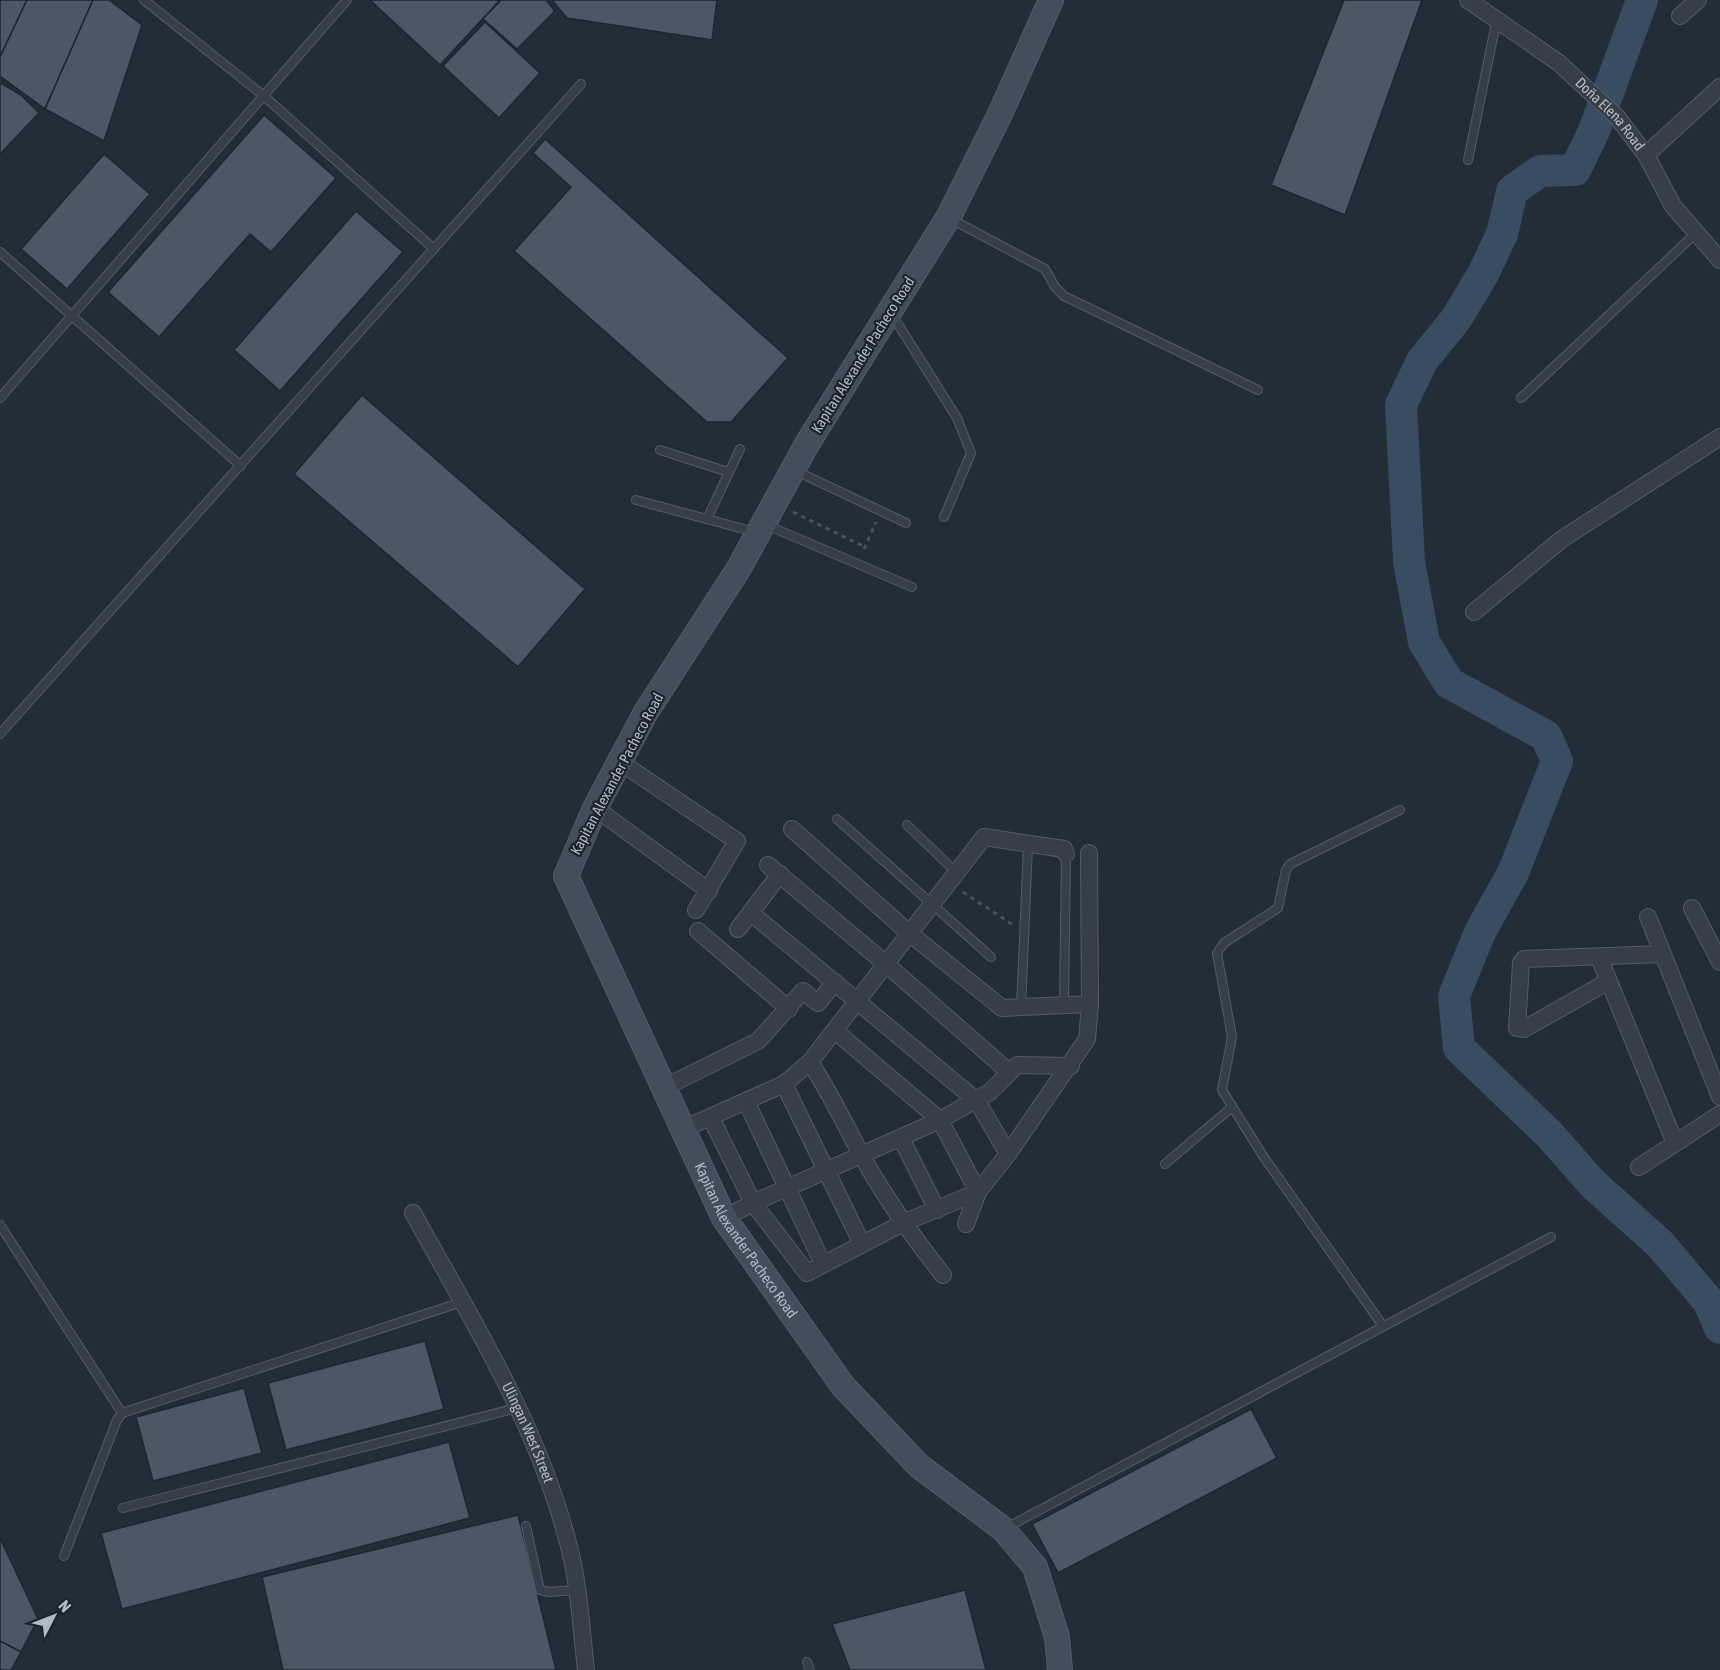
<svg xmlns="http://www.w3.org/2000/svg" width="1720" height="1670" font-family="'Asap Condensed',sans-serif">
  <rect width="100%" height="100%" fill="#222d38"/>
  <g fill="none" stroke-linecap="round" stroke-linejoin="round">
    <path stroke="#394c61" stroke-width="32" d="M1642 0 1594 131 1575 170 1540 171 1512 191 1502 234 1483 274 1456 319 1422 361 1401 405 1409 562 1424 642 1449 683 1546 736 1557 761 1513 873 1480 932 1454 996 1459 1048 1549 1134 1593 1184 1660 1244 1709 1302 1720 1328"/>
  </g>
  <g fill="#4b5764" stroke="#1d262f" stroke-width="1.5">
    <path d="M0 0H27L0 57Z"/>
    <path d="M27 0H93L45 109 0 76V57Z"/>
    <path d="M93 0H109L142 25 104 141 45 109Z"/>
    <path d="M370 0H500L440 65Z"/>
    <path d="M501 0H546L555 11 517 49 483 19Z"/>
    <path d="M552 0H717L712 40 567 18Z"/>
    <path d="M1344 0H1422L1345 215 1271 185Z"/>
    <path d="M485 22 540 73 499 118 443 66Z"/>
    <path d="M0 83 21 95 39 113 0 154Z"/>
    <path d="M264 115 336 178 271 252 250 234 159 337 108 292Z"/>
    <path d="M545 139 788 358 731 422H707L514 251 571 187 533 153Z"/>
    <path d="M104 154 150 194 67 289 21 249Z"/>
    <path d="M356 211 403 252 280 391 234 350Z"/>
    <path d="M362 395 585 589 518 667 294 474Z"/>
    <path d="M425 1341 444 1409 286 1450 268 1383Z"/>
    <path d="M244 1388 262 1453 153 1481 136 1417Z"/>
    <path d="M1251 1409 1277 1458 1058 1573 1032 1524Z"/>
    <path d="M449 1442 470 1518 122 1609 101 1533Z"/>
    <path d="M518 1515 556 1670H283L262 1577Z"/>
    <path d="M0 1538 38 1619 21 1652 0 1641Z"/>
    <path d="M965 1590 986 1670H850L832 1624Z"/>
    <path d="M0 1641 21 1652 11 1670H0Z"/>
  </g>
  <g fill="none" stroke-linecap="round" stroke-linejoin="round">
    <g stroke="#545c66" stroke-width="10">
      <g id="lane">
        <path d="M144 0 264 96 434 249"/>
        <path d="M1468 160 1497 18"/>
        <path d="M949 218 1045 269 1055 287 1064 296 1258 390"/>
        <path d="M0 252 241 466"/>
        <path d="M891 313 957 418 971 453 944 517"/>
        <path d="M0 398 347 0"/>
        <path d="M1521 398 1696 233"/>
        <path d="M660 450 728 472"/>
        <path d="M794 470 906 523"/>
        <path d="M636 500 755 532"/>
        <path d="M707 519 740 449"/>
        <path d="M764 524 912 587"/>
        <path d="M0 734 581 84"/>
        <path d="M837 819 991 957"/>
        <path d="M907 825 957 873"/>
        <path d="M1064 1006 1066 854"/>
        <path d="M1021 1008 1028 845"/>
        <path d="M1165 1164 1231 1108"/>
        <path d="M0 1225 122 1413"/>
        <path d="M1383 1326 1263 1156 1222 1090 1232 1037 1217 953 1224 943 1278 908 1286 870 1290 864 1400 810"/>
        <path d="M123 1508 517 1408"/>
        <path d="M526 1526 540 1590 549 1592 576 1590"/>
        <path d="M1006 1528 1551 1237"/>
        <path d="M64 1556 117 1420 122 1413 462 1302"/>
        <path d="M807 1662 810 1670"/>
      </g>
    </g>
    <g stroke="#545c66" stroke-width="18">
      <g id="street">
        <path id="s1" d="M1468 0 1559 63 1617 117 1646 155 1673 206 1720 260"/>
        <path d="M1680 16 1698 0"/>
        <path d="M1646 155 1720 87"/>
        <path d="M1474 612 1562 539 1720 437"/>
        <path d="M620 762 737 841 696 910"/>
        <path d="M595 808 709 891"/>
        <path d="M792 829 908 932 1002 1008 1090 1004"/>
        <path d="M768 865 886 964 1009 1072"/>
        <path d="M1692 908 1720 962"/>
        <path d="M751 913 977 1101 1008 1154"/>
        <path d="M1648 917 1720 1097"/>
        <path d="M738 929 780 874"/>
        <path d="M698 931 789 1009"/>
        <path d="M1599 957 1675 1143"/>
        <path d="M1607 982 1524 1029 1517 1028 1521 963 1524 959 1663 954"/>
        <path d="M835 1031 940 1120 978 1192"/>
        <path d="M810 1062C830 1093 845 1124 862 1156 885 1198 913 1237 943 1275"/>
        <path d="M784 1084 862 1244"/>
        <path d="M665 1087 758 1041 803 991 818 1003 835 982"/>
        <path d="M746 1101 823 1264"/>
        <path d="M711 1118 753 1203 807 1273 903 1223 978 1192"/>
        <path d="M683 1129 784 1084 810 1062 984 837 1064 849 1066 854"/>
        <path d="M901 1138 937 1210"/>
        <path d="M1639 1167 1720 1114"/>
        <path id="s2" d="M413 1213C471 1318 536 1422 567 1539 579 1581 581 1627 586 1670"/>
        <path d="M724 1218 753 1203 940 1120 990 1092 1017 1065 1071 1066"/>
        <path d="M966 1224 978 1192 1008 1154 1087 1039 1090 1004 1089 853"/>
      </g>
    </g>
    <g stroke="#545c66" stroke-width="26">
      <g id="secondary">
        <path id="s3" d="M1051 0 1000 114 948 218 807 444 739 568 646 712 595 808 566 876 724 1218 843 1386 919 1466 1003 1529 1035 1567 1057 1637 1060 1670"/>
      </g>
    </g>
    <g stroke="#425557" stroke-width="3" stroke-dasharray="4.5 4.5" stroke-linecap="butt">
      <path d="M793 512 865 547"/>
      <path d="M864 549 876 522"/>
      <path d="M963 892 1013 925"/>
    </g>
    <use href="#lane" stroke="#363f49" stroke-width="8"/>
    <use href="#street" stroke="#363f49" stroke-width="16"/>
    <use href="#secondary" stroke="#444e5b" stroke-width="24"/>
  </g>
  <g text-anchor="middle" stroke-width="4.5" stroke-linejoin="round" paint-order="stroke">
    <g font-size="15" fill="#b1b9c5" stroke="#1b242d">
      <text dy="5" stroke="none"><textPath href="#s1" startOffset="183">Doña Elena Road</textPath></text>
      <text transform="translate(863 355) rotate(-58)" y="5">Kapitan Alexander Pacheco Road</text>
      <text transform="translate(617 774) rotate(-62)" y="5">Kapitan Alexander Pacheco Road</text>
      <text dy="5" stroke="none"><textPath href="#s3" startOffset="1410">Kapitan Alexander Pacheco Road</textPath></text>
      <text dy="5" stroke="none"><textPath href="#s2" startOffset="248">Ulingan West Street</textPath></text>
    </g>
  </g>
  <g transform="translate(54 1616) rotate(48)" stroke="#1b242d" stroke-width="4.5" paint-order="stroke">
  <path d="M0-4.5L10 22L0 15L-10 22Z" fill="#b1b9c5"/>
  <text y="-9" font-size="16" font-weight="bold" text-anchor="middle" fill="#b1b9c5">N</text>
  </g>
</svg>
